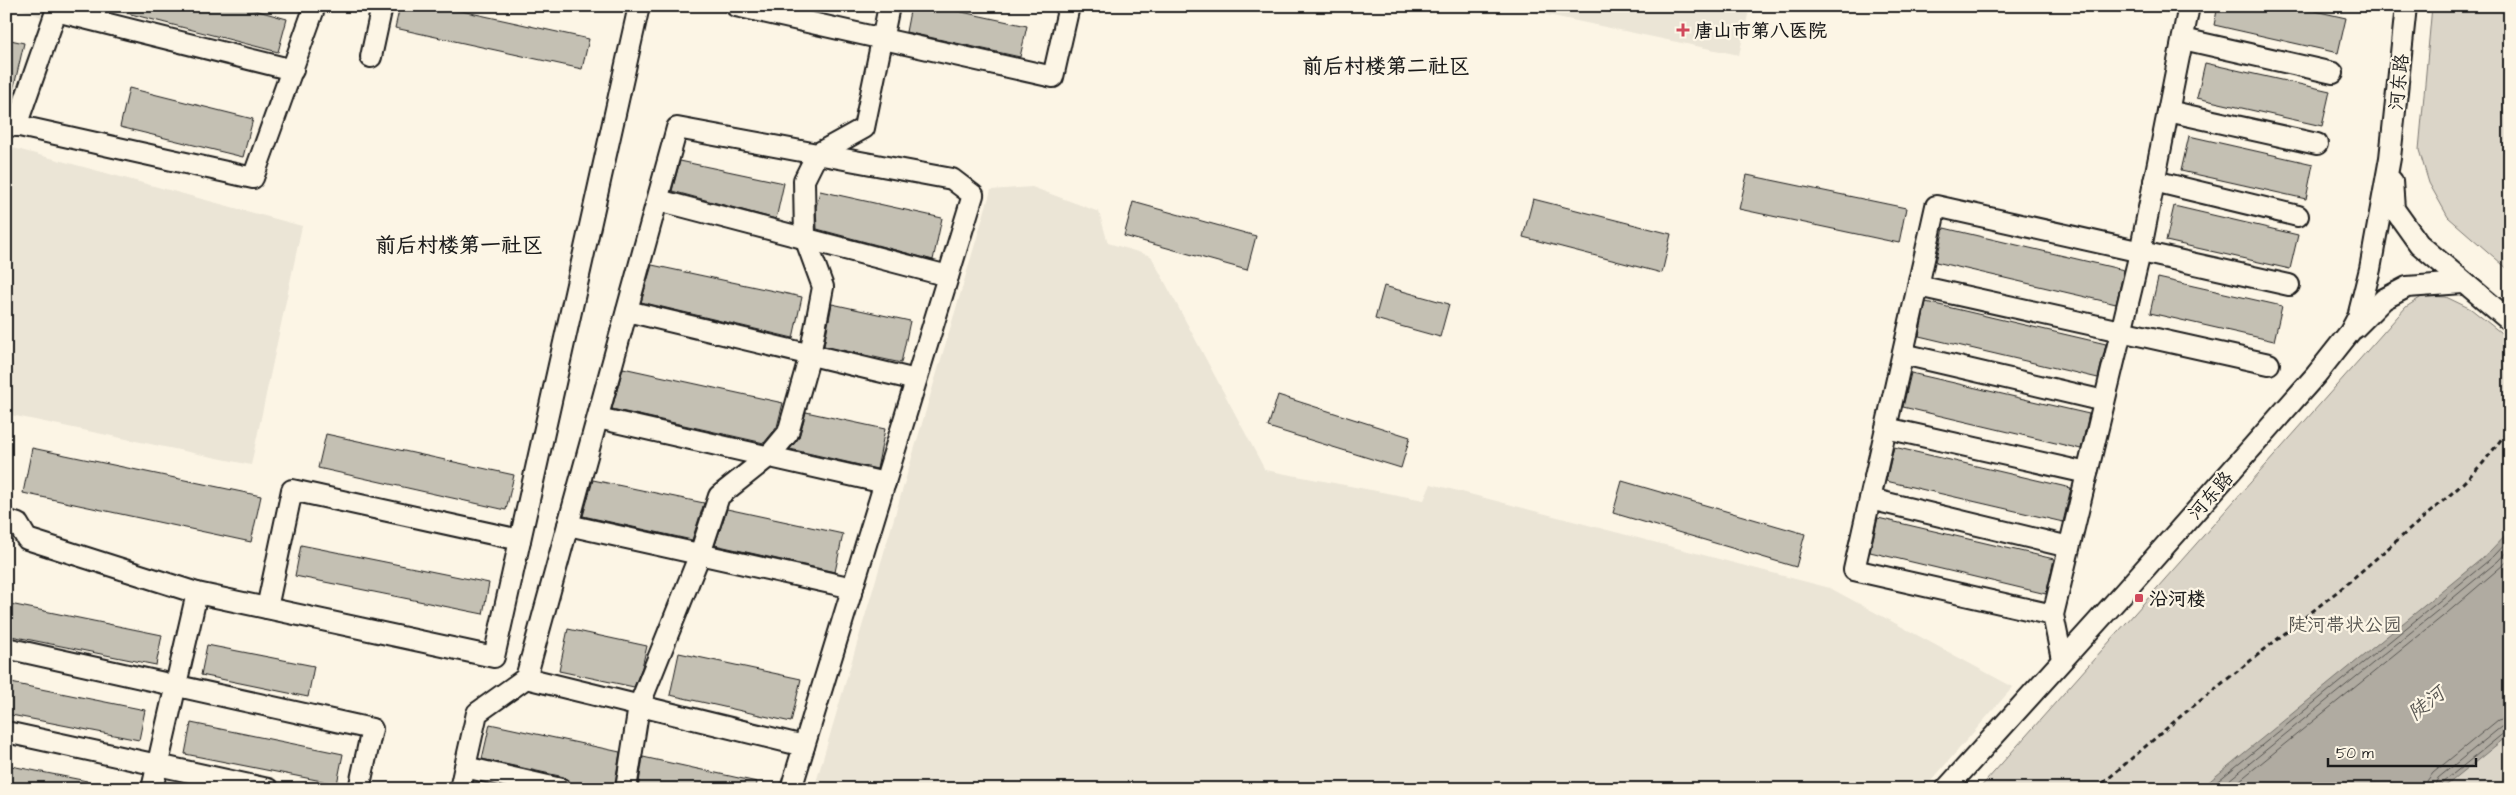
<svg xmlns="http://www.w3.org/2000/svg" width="2516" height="795" font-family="'Architects Daughter','LXGW WenKai TC',sans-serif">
  <rect width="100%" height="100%" fill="#fcf5e5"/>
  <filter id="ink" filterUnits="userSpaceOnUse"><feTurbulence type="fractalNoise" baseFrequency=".02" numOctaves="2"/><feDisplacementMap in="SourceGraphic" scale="10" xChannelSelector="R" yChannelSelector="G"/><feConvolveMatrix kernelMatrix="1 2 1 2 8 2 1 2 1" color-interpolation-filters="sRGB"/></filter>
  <g filter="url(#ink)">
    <g fill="#ebe5d6">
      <path d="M14 6H51L46 19Z"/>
      <path d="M1505 6H1750L1739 55Z"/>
      <path d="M6 146 302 226 251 465 6 414Z"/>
      <path d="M1032 187 1099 212 1108 243 1151 256 1265 470 1424 500 1431 484 1830 588 2013 687 1924 789H814L991 190Z"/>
    </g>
    <g fill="#dbd5c8" stroke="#7c7872">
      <path d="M2432 6H2510V271L2448 217 2429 183 2419 150Z"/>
      <path d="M2423 296 2446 297 2471 309 2510 340V789H1979L2406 307Z"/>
    </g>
    <path fill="#b0aba1" stroke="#75726c" d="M2510 531V734L2505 738 2442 789H2200L2490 552Z"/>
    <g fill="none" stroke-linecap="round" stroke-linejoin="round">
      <g stroke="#575551" stroke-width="1">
        <path d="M2208 789 2438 602 2494 556 2510 539"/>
        <path d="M2218 789 2442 607 2498 561 2510 548"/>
        <path d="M2229 789 2447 613 2510 559"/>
        <path d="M2426 789 2427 781 2433 773 2498 720 2510 717"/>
        <path d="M2433 789 2438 778 2501 727 2510 725"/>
        <path d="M2440 789 2442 783 2505 732 2510 731"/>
      </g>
    </g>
    <g fill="#c4c0b3" stroke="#1c1c1c">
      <path d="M123 6H240L287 19 278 52 123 12Z"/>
      <path d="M400 6H439L589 39 582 69 395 28Z"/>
      <path d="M911 6H934L1027 26 1020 57 906 32Z"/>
      <path d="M2218 6H2293L2346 18 2338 53 2214 25Z"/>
      <path d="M6 39 24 43 13 91 6 90Z"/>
      <path d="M2205 63 2330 91 2322 126 2197 98Z"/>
      <path d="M129 88 253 119 243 157 120 127Z"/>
      <path d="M2189 136 2313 164 2306 199 2181 171Z"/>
      <path d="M680 161 784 183 776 219 672 191Z"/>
      <path d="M1747 175 1906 208 1899 243 1739 209Z"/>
      <path d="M820 191 942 218 933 260 817 229 816 207Z"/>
      <path d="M1533 199 1671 234 1662 273 1523 237Z"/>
      <path d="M1133 202 1256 236 1247 270 1124 236Z"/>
      <path d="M2174 206 2298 235 2290 269 2166 241Z"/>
      <path d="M1944 228 2124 270 2116 304 1936 262Z"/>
      <path d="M652 265 802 297 793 338 641 302Z"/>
      <path d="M2158 278 2282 306 2274 341 2150 313Z"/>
      <path d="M1384 286 1449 304 1440 337 1375 319Z"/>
      <path d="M1926 302 2106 344 2098 378 1919 336Z"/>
      <path d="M832 304 910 321 901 363 824 346Z"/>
      <path d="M623 368 783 403 777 427 764 443 612 409Z"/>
      <path d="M1911 373 2089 414 2081 449 1903 407Z"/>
      <path d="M1278 395 1410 437 1401 468 1268 427Z"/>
      <path d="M806 412 885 429 877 469 790 449 799 437Z"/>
      <path d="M326 434 514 475 506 510 318 468Z"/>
      <path d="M1894 447 2071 488 2063 522 1886 481Z"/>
      <path d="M32 448 261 496 251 542 23 493Z"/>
      <path d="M593 480 704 503 692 540 583 516Z"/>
      <path d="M1622 481 1805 534 1796 567 1613 513Z"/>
      <path d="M727 509 843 534 835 572 715 545Z"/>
      <path d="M1878 518 2054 559 2046 594 1870 552Z"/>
      <path d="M301 545 489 583 483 614 295 576Z"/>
      <path d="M10 604 162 635 156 665 6 635Z"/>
      <path d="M568 629 647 646 642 667 634 687 559 671Z"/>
      <path d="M207 645 314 666 308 697 201 675Z"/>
      <path d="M679 653 801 679 791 722 670 695Z"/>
      <path d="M6 682 145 710 139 740 6 714Z"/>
      <path d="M191 723 343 754 337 784 185 754Z"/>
      <path d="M490 724 620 752 614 789H586L572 786 564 777 482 759Z"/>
      <path d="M643 757 757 782 756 789H638Z"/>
      <path d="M6 765 87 781 86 789H6Z"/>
    </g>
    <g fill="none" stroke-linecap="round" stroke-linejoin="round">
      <g stroke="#1c1c1c" stroke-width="24">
        <g id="minor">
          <path d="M736 6 1053 77 1069 6"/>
          <path d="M56 11 293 70"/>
          <path d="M2183 39 2333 73"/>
          <path d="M371 57 382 6"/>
          <path d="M2168 111 2317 144"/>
          <path d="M6 123 253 178 315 6"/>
          <path d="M16 126 58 6"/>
          <path d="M2154 181 2298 216"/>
          <path d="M2392 181 2394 209 2419 244 2510 321"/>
          <path d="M658 200 948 276"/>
          <path d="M1918 286 2269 364"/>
          <path d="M627 311 916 380"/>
          <path d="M2355 328 2384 299 2407 287 2463 283"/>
          <path d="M1903 354 2104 401"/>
          <path d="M598 418 885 483"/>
          <path d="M1886 428 2087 473"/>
          <path d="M1870 499 2069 547"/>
          <path d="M6 520 18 524 27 539 197 593 494 657 639 6"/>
          <path d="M568 525 853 588"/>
          <path d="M267 608 292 490 520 540"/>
          <path d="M2053 615 1854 570 1936 206 2289 285"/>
          <path d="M6 648 372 729 359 789"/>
          <path d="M2062 659 2053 615 2140 253 2189 6"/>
          <path d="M526 678 804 746"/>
          <path d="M6 732 268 789"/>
          <path d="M465 767 561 789"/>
          <path d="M152 789 197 593"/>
          <path d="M460 789 477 713 526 678 677 128 952 179 973 195 791 789"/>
          <path d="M626 789 639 706 700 554 719 496 768 457 788 433 810 355 823 287 805 238 804 180 817 154 864 128 889 6"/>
          <path d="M1946 789 2126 590 2316 375 2350 332 2358 317 2370 269 2390 158 2406 6"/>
        </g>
      </g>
      <path stroke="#1c1c1c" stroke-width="3" stroke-dasharray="5 4" stroke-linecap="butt" d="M2096 789 2181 716 2343 587 2458 488 2483 463 2510 428"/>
      <use href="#minor" stroke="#fcf5e5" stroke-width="20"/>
    </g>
  </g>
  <g fill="#d1495b" stroke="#fcf5e5" stroke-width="2">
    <path d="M1680.5 22.5h5v5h5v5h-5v5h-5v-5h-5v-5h5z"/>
    <rect x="2134" y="593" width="10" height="10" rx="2.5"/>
  </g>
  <g text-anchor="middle" stroke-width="4.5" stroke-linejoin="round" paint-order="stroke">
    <g font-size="19" font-weight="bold" fill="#1c1c1c" stroke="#fcf5e5" text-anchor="start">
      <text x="1694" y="37">唐山市第八医院</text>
      <text x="2149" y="605">沿河楼</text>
    </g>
    <g font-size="19" fill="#1c1c1c" stroke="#fcf5e5">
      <text transform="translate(2398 82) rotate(-84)" y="7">河东路</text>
      <text transform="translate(2210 495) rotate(-49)" y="7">河东路</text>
    </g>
    <g font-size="19" fill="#555450" stroke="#fcf5e5">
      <text x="2345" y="631">陡河带状公园</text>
    </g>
    <g font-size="20" font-style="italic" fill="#575551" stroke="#fcf5e5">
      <text transform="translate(2426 703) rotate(-39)" y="7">陡河</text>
    </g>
    <g font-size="21" font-weight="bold" fill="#1c1c1c" stroke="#fcf5e5">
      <text x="1386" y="73">前后村楼第二社区</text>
      <text x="459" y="252">前后村楼第一社区</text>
    </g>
  </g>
  <rect width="2516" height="795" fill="none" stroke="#fcf5e5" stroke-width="25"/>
  <rect x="12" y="12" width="2491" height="770" fill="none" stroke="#1c1c1c" stroke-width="2" filter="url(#ink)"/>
  <path d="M2328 758v8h148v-8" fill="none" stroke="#1c1c1c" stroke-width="2.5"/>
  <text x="2336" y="758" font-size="15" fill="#1c1c1c" stroke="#fcf5e5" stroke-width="4" paint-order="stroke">50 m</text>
</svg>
